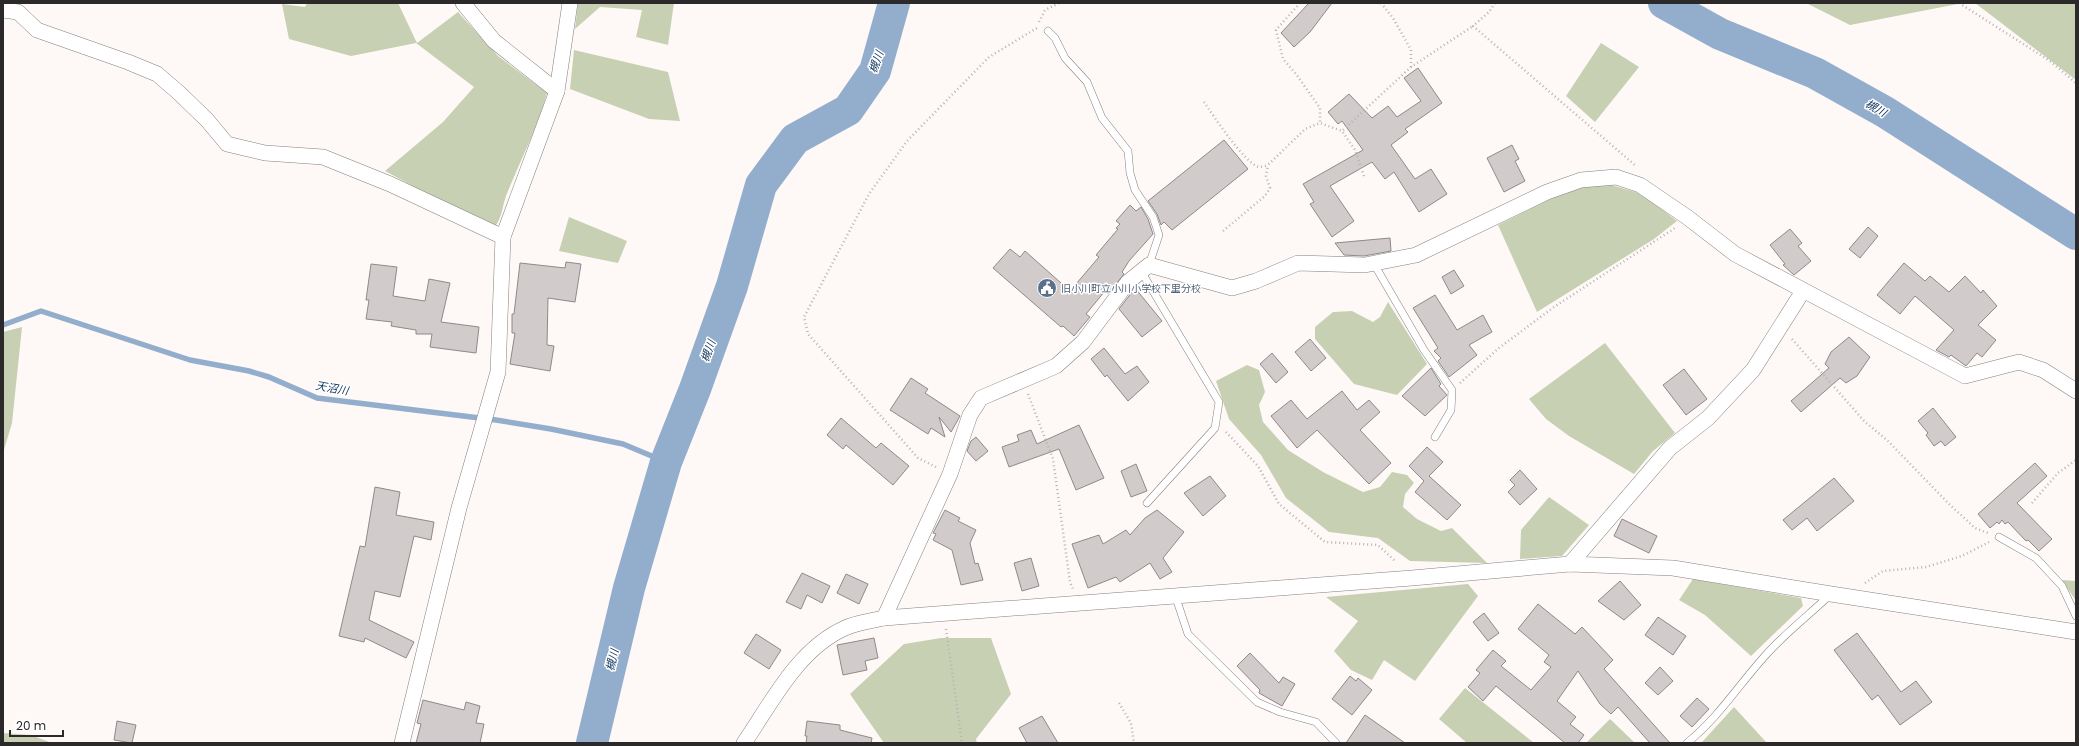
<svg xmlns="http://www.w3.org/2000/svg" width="2079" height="746" font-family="Poppins,'Noto Sans JP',sans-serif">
  <rect width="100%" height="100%" fill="#fef9f7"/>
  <g fill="#c8d0b3">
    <path d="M307 3H398L417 43 458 12 498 56 547 93C537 129 520 161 506 196 502 207 502 220 493 229L385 171 443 122 474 87 416 43 351 56 289 39 282 4 305 7Z"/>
    <path d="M578 3H674L668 45 636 37 642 10 600 7 575 29Z"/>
    <path d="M1806 3H1963L1850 25Z"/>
    <path d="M1975 3H2076V80Z"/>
    <path d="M1601 43 1639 67 1595 122 1566 96Z"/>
    <path d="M574 50 668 72 680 121 649 119 570 89Z"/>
    <path d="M1608 184 1642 194 1677 221 1654 239 1537 312 1498 225 1573 188Z"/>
    <path d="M569 217 627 241 618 263 559 251Z"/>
    <path d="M1388 302 1427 364 1397 395 1354 384 1315 339V327L1333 312 1352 311 1373 322 1380 317Z"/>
    <path d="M22 327 12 423 3 453V332Z"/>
    <path d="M1605 343 1675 433 1653 451 1634 474 1569 436 1546 419 1529 399Z"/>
    <path d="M1247 365 1259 370 1265 392 1259 405 1263 422 1288 450 1323 472 1363 492 1380 487 1392 472 1407 475 1414 483 1405 494 1403 507 1417 519 1441 531 1452 528 1487 563 1410 561 1378 538 1329 532 1286 498 1261 455 1229 419 1216 381Z"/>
    <path d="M1549 497 1589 525 1562 556 1520 559 1521 530Z"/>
    <path d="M1693 579 1801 598 1803 606 1751 656 1705 615 1679 600Z"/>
    <path d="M2062 580 2076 581V601Z"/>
    <path d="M1468 584 1478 596 1415 681 1384 660 1372 680 1351 670 1334 651 1358 621 1326 597Z"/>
    <path d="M941 638H991L1011 694 976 739 977 743H884L850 694 904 644Z"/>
    <path d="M1465 688 1534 743H1467L1439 719Z"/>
    <path d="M1734 707 1767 743H1701L1703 741Z"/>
    <path d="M1610 719 1635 743H1586Z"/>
    <path d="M3 733 31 735 52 743H3Z"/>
  </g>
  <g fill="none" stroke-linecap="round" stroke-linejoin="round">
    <path stroke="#93aecd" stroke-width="5.5" d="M3 325 41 311 190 360 249 371 269 377 317 398 496 420 551 429 623 444 666 462"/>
    <g stroke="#93aecd" stroke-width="32">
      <path d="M1664 3 1720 34 1815 73 1885 112 2076 234"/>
      <path d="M592 743 629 588 666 462 695 389 732 286 761 185 795 139 848 110 875 71 894 3"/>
    </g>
  </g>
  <g fill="#d1cccb" stroke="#8f8a89">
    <path d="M1309 3H1332L1310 32 1294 47 1281 33Z"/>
    <path d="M1418 68 1442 103 1405 129 1408 132 1391 145 1415 179 1431 169 1447 194 1419 212 1394 172 1385 179 1372 162 1330 186 1354 221 1332 237 1310 204 1314 202 1303 184 1363 150 1342 121 1338 124 1328 112 1349 94 1372 118 1388 106 1397 117 1421 101 1404 78Z"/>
    <path d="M1224 140 1248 169 1172 230 1164 222 1161 225 1157 214 1148 201Z"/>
    <path d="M1512 145 1519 159 1515 161 1525 181 1504 192 1487 158Z"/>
    <path d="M1130 205 1136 211 1141 207 1148 219 1153 234 1129 261 1122 272 1124 274 1108 294 1105 291 1086 314 1090 317 1074 336 1063 326 1061 327 993 268 1010 249 1020 257 1025 251 1070 291 1099 257 1096 255 1118 229 1116 228 1120 224 1116 221Z"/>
    <path d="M1868 227 1878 236 1860 258 1849 249Z"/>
    <path d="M1790 229 1802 243 1798 246 1811 261 1794 275 1783 265 1785 264 1770 245Z"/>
    <path d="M1390 238 1391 251 1364 256 1344 255 1335 243Z"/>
    <path d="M566 262 581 264 575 302 548 298 547 345 554 346 550 371 510 364 515 333H512V314H514L520 263 565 268Z"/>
    <path d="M1904 263 1925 281 1930 276 1949 292 1965 276 1981 293 1983 290 1997 306 1978 325 1996 340 1982 357 1977 353 1966 366 1951 355 1949 357 1936 350 1954 330 1915 296 1900 314 1877 295Z"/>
    <path d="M371 264 397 267 393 296 425 301 429 279 450 283 441 322 479 327 476 353 430 347 432 334H416V330L391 326 392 322 366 319 369 300H366Z"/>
    <path d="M1454 270 1464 286 1451 294 1442 277Z"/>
    <path d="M1135 288 1162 321 1142 337 1119 309Z"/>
    <path d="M1435 295 1457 330 1483 315 1492 332 1469 345 1477 355 1449 377 1438 361 1441 358 1434 351 1438 348 1413 308Z"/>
    <path d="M1849 337 1870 357 1857 376 1846 383 1840 378 1801 412 1791 401 1829 368 1825 364 1831 352Z"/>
    <path d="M1310 339 1326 358 1311 371 1295 352Z"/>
    <path d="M1104 348 1125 374 1137 366 1149 382 1128 401 1107 375 1105 377 1091 359Z"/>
    <path d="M1272 353 1288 372 1276 383 1260 364Z"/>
    <path d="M1431 368 1441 384 1439 386 1447 395 1425 416 1402 396Z"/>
    <path d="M1684 369 1707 399 1686 415 1663 385Z"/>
    <path d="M911 378 928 389 925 393 960 416 951 432 939 417 945 437 931 428 928 434 890 410Z"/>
    <path d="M1342 391 1357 410 1369 400 1380 412 1360 430 1391 463 1369 484 1317 430 1297 448 1271 416 1291 400 1307 419Z"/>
    <path d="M1933 408 1956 437 1945 446 1941 441 1934 446 1926 435 1928 433 1918 421Z"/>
    <path d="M841 418 876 448 881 443 909 466 893 485 846 445 843 449 827 435Z"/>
    <path d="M1079 425 1104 478 1076 490 1059 449 1009 467 1002 447 1019 441 1017 435 1031 430 1037 444Z"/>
    <path d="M976 437 988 451 976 461 967 451 971 441Z"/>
    <path d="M1427 447 1443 462 1429 476 1461 505 1447 520 1415 492 1424 481 1409 466Z"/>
    <path d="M2035 463 2047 476 2017 503 2052 539 2039 551 2028 540 2026 541 2008 522 2005 524 2002 520 1999 524 1997 522 1990 528 1978 514Z"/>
    <path d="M1136 464 1147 491 1131 497 1121 471Z"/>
    <path d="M1520 470 1537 489 1520 505 1508 492 1515 485 1510 480Z"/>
    <path d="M1210 476 1226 496 1203 516 1184 493Z"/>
    <path d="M1834 478 1854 501 1817 531 1807 518 1792 530 1783 520Z"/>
    <path d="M375 487 400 492 396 515 434 522 431 540 414 536 400 597 375 591 369 620 414 642 406 658 365 638 364 642 339 636 360 546 365 547Z"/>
    <path d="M945 510 960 518 958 521 976 530 970 543 975 564 978 563 983 580 961 585 952 550 933 540 936 534 933 533Z"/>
    <path d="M1157 510 1184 532 1163 558 1172 572 1160 579 1150 563 1120 582 1116 577 1088 588 1072 544 1099 535 1103 544 1126 530 1130 535 1145 518Z"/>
    <path d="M1622 519 1657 536 1649 553 1614 536Z"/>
    <path d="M1031 558 1039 586 1022 591 1014 563Z"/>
    <path d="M802 573 830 586 822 603 807 595 801 609 786 602Z"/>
    <path d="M846 574 868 584 859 604 837 593Z"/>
    <path d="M1620 581 1641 605 1624 620 1598 601Z"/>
    <path d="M1538 604 1575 634 1582 627 1613 660 1604 669 1670 743H1650L1618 707 1611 714 1600 704 1578 671 1557 701 1576 717 1570 724 1584 735 1578 743H1565L1496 686 1483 701 1468 687 1480 673 1476 670 1493 650 1506 661 1501 666 1531 690 1551 667 1544 662 1549 655 1518 629Z"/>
    <path d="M1484 613 1499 633 1488 641 1473 622Z"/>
    <path d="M1658 617 1686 636 1673 655 1645 635Z"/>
    <path d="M1857 633 1901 692 1916 681 1932 702 1900 725 1878 695 1872 700 1834 650Z"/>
    <path d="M756 634 781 650 769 669 744 653Z"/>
    <path d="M874 638 878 658 865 661 867 670 843 675 837 645Z"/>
    <path d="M1250 653 1279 683 1283 677 1295 684 1282 706 1259 693 1260 690 1237 666Z"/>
    <path d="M1660 667 1673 681 1658 695 1645 683Z"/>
    <path d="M1350 676 1356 681 1358 678 1372 690 1352 715 1332 699Z"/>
    <path d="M1697 698 1709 709 1692 727 1680 716Z"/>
    <path d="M423 700 464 710 466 702 480 706 476 723 484 724 480 743H416L421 724 417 723Z"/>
    <path d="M1365 715 1405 743H1346Z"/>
    <path d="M1042 716 1058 743H1027L1019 728Z"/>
    <path d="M117 721 136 725 132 743 114 740Z"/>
    <path d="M807 721 840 725V730L872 738 871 743H806L807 736H805Z"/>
  </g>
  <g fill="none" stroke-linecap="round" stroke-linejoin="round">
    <g stroke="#85817f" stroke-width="8">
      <g id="lane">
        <path d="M1048 31 1055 38 1065 58 1087 82 1102 118 1128 151 1130 173 1135 190 1153 217 1159 235 1149 265"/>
        <path d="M1374 264 1424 350 1452 390 1451 410 1435 437"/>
        <path d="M1141 271 1219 402 1215 428 1147 503"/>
        <path d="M1999 537 2036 558 2062 586 2076 616"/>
        <path d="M1175 595 1188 634 1257 702 1280 712 1316 722 1336 743"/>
        <path d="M1687 743C1718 718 1738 686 1764 657 1784 634 1809 615 1831 594"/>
      </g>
    </g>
    <g stroke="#85817f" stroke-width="16">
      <g id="street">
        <path d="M463 3 494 41 557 91"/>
        <path d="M3 10 18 12 37 30 128 62 157 74 178 92 207 120 227 144 265 153 323 157 390 184 503 237"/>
        <path d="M1570 564 1670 448 1708 418 1753 370 1803 291"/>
        <path d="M884 618 950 474 970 415 981 398 1056 366 1083 342 1128 282 1149 265 1232 288 1256 281 1298 263 1365 265 1416 255 1547 192 1581 180 1616 177 1640 185 1687 217 1735 254 1965 376 2019 362 2043 370 2076 391"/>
        <path d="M402 743 459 508 498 372 503 237 557 91 570 3"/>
        <path d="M744 743C772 702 798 649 845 628 857 622 871 621 884 618L1412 578 1570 564 1673 568 1831 594 2076 632"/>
      </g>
    </g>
    <g stroke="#b7b3b2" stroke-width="2.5" stroke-dasharray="1 3" stroke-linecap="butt">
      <path d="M1300 3 1276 30 1283 59 1296 74 1320 108V123"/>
      <path d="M1381 3 1393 18 1411 50V67"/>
      <path d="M1495 3 1489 12 1473 26 1636 166"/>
      <path d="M1959 3 2050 61 2076 83"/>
      <path d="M1039 22 1045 10 1059 3"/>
      <path d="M1204 102C1213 115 1245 164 1259 167 1262 167 1265 166 1268 165L1305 129 1320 123 1342 131"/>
      <path d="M1364 176 1355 150 1342 131 1411 67 1473 26"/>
      <path d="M1223 231 1265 196 1270 188 1266 176 1268 165"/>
      <path d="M1792 339 1865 422 1887 440 1947 502 1975 528 1988 533"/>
      <path d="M1460 383 1499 348 1554 307 1675 228"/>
      <path d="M1028 394 1053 459 1070 582 1073 589"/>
      <path d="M1226 432 1258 466 1279 504 1325 542 1378 545 1396 562"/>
      <path d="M936 467 918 458 808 334 804 317 869 194 907 141 989 57 1037 28"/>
      <path d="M2032 503 2058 473 2076 460"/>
      <path d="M1865 583 1883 571 1926 567 1962 556 1989 542"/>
      <path d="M946 629 962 743"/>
      <path d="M1119 703 1131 723 1134 743"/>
    </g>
    <use href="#lane" stroke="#fff" stroke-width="7"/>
    <use href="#street" stroke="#fff" stroke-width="15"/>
  </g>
  <defs>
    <g id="civic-disc" transform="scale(1)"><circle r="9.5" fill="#5c6f8a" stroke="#fff"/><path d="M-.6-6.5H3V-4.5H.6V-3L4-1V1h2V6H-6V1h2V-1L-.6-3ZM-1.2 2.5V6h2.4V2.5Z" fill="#fff"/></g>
  </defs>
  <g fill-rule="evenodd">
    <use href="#civic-disc" x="1047" y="288"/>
  </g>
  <g text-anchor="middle" stroke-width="3" stroke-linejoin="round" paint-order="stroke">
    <g font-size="10" fill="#4e5e75" stroke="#fff" text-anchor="start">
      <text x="1061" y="292">旧小川町立小川小学校下里分校</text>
    </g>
    <g font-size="11" font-style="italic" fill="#0a315a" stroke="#fff">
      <text transform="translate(876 62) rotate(-70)" y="4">槻川</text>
      <text transform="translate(1876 108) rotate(30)" y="4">槻川</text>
      <text transform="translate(708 351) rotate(-70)" y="4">槻川</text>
      <text transform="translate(332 388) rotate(10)" y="4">天沼川</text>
      <text transform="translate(612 660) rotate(-77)" y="4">槻川</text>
    </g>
  </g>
  <rect width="2079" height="746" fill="none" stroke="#2b2929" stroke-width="8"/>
  <path d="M10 730v6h53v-6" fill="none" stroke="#2b2929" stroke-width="2"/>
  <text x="16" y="730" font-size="12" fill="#2b2929" stroke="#ffffff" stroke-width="3" paint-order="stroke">20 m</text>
</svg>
